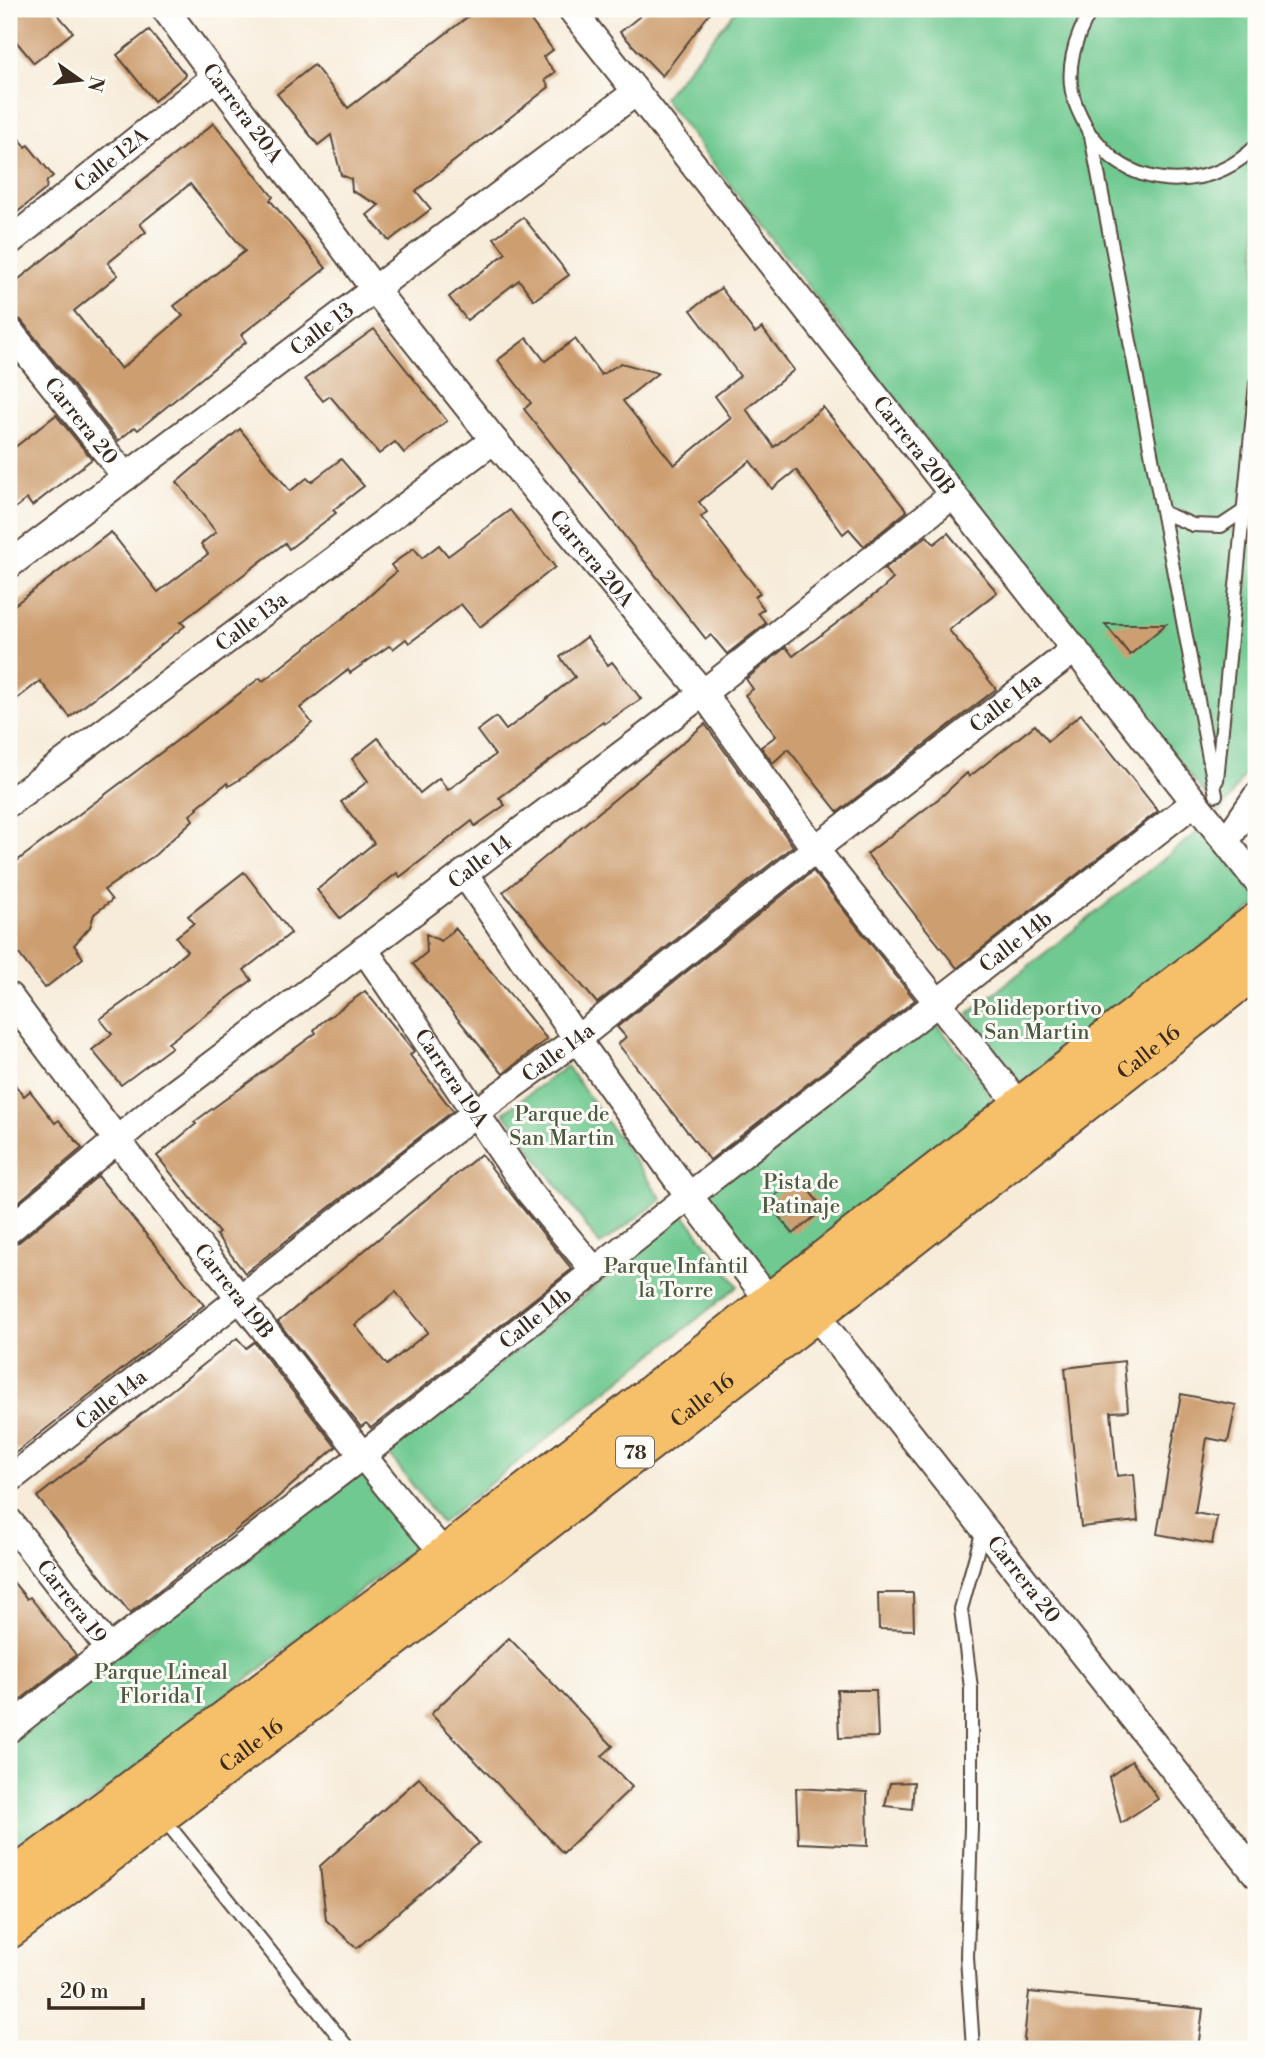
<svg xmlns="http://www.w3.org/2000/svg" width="1265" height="2058" font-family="'Libre Bodoni',serif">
  <rect width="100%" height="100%" fill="#fdfcf7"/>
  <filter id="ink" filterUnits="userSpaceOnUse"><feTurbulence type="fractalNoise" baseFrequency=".0143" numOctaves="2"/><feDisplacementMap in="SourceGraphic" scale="14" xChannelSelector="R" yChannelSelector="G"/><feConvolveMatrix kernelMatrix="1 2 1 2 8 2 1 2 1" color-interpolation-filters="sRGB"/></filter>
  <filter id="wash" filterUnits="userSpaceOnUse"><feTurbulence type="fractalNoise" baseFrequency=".00686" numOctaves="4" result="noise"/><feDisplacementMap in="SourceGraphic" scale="28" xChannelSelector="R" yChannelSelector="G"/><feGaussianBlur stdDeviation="1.57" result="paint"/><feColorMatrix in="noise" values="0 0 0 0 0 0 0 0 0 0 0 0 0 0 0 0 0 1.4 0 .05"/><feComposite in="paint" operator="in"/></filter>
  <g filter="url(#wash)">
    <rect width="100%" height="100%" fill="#f7ecda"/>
    <g fill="#6fc990" stroke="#557a57" stroke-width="2">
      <path d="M737 9H1256V756L1220 813 961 485 663 98Z"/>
      <path d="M1200 830 1256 893V905L1025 1091 968 1014Z"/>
      <path d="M931 1017 982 1080 1000 1118 775 1291 700 1194Z"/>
      <path d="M567 1066 662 1199 600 1245 504 1112Z"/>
      <path d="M684 1214 738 1286 441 1523 389 1454Z"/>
      <path d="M360 1468 423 1541 9 1867V1742L126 1648Z"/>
    </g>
    <g id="blocks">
      <g fill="#cd9e6f" fill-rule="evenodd">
        <path d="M9 9H53L73 32 34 63 9 33Z"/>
        <path d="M478 9H522L553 50 543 57 555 72 545 80 549 87 416 191 431 209 389 241 367 215 379 205 352 191 351 179 341 175 331 135 318 145 277 94 314 65 348 108Z"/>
        <path d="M649 9H713L662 76 620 32Z"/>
        <path d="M149 30 186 75 154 101 117 55Z"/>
        <path d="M214 123 273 197 270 200 326 268 241 335 246 342 138 430 135 427 118 441 21 320 9 315V287ZM190 184 245 251 174 306 183 316 121 369 74 311 118 275 108 263 146 232 140 224Z"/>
        <path d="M9 127 26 147 28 145 53 176 47 181 46 189 9 219Z"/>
        <path d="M523 217 569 275 534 300 519 280 467 320 449 297 506 253 494 238Z"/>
        <path d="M721 288 755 333 762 328 794 370 746 409 774 447 823 407 907 511 864 546 849 529 843 534 796 470 772 489 750 461 699 502 707 512 701 517 760 593 755 597 764 609 758 613 766 623 727 654 711 635 706 639 524 409 531 403 498 360 527 338 545 361 575 339 601 375 621 363 658 373 623 401 674 465 731 418 715 396 740 376 691 310Z"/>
        <path d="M374 329 447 421 404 453 395 442 379 454 330 396 323 401 305 379Z"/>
        <path d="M56 415 92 459 32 506 27 499 9 513V452Z"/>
        <path d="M240 429 290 491 307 478 311 482 341 459 364 486 333 510 336 513 289 549 285 543 181 622 185 626 70 717 40 681 9 705V609L111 532 158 592 208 554 201 544 216 532 177 482Z"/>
        <path d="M510 510 555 567 480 627 461 604 409 643 406 639 393 649 389 646 350 673 348 670 300 708 312 723 303 731 245 776 229 786 227 783 197 807 198 809 190 815 193 820 155 855 104 890 112 900 94 914 90 927 74 945 83 958 45 988 9 941V867L260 678 263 681 357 607 396 572 391 565 414 548 422 558 439 545 448 556Z"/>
        <path d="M948 533 997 592 949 630 996 689 838 812 788 749 773 763 761 747 776 736 745 695 753 689 746 679 786 647 793 656 882 589 893 579 884 569 927 536 934 544Z"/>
        <path d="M1105 624H1166L1130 655Z"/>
        <path d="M587 637 608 665 612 662 641 699 604 724 603 722 499 798 505 805 475 826 472 821 400 877 397 873 340 918 317 890 374 843 341 802 368 781 352 759 378 738 420 793 439 778 448 790 495 755 477 731 496 717 506 730 575 677 560 657Z"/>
        <path d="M1081 714 1158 811 957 968 867 854 942 796 967 773 969 777 1035 725 1048 741Z"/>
        <path d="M705 724 793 846 597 1003 503 892Z"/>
        <path d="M813 871 915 1000 710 1160 618 1044 626 1037 617 1027Z"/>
        <path d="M244 872 291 933 244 970 252 980 168 1043 172 1047 121 1085 92 1050 112 1034 100 1019 149 984 187 951 176 937 194 923 188 916Z"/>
        <path d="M455 928 547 1039 503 1074 413 964 427 952 426 934 441 941Z"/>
        <path d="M365 991 414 1051 410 1055 453 1111 245 1273 216 1235 219 1233 157 1156 196 1124 194 1122 316 1033 314 1030 321 1023Z"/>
        <path d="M9 1078 24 1096 30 1091 55 1123 59 1120 82 1148 9 1210Z"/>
        <path d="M481 1154 518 1203 572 1269 371 1428 366 1423 361 1427 278 1322ZM396 1292 428 1332 387 1365 355 1325Z"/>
        <path d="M98 1176 204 1305 9 1458V1245L19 1242Z"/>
        <path d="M798 1177 824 1209 793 1234 767 1202Z"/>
        <path d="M237 1338 246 1348 254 1342 336 1447 271 1503 130 1613 37 1497Z"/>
        <path d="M1124 1361 1128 1411 1111 1412 1117 1476 1134 1474 1138 1521 1081 1527 1065 1368Z"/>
        <path d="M1181 1394 1236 1405 1228 1442 1207 1438 1195 1513 1217 1517 1212 1544 1157 1534Z"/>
        <path d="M9 1577 27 1599 30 1597 76 1655 9 1709Z"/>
        <path d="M878 1593H913L914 1630 879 1629Z"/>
        <path d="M509 1638 613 1746 602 1756 632 1787 563 1853 431 1714Z"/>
        <path d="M837 1690H876L878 1737 839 1738Z"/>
        <path d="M1132 1761 1158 1799 1121 1823 1109 1777Z"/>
        <path d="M419 1778 479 1843 357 1948 326 1920 320 1866Z"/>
        <path d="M914 1782 912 1809 885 1806 890 1783Z"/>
        <path d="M796 1788 867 1792 868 1846 798 1843Z"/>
        <path d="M1029 1992 1203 2009 1198 2049H1023Z"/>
      </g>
    </g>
  </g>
  <g filter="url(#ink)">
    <use href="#blocks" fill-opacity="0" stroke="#57473a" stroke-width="2"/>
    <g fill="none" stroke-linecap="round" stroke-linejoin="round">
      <g stroke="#57473a" stroke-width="16">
        <g id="lane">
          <path d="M1092 9C1075 36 1063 73 1076 105 1080 116 1086 126 1091 136L1216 795"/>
          <path d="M1092 136C1099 143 1106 153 1115 160 1159 192 1219 183 1256 146"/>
          <path d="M1164 513 1193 525 1221 526 1245 510"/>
          <path d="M1217 780 1256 383"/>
          <path d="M162 1817 349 2049"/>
          <path d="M973 2049 967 1957 971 1826V1688L961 1609 983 1530"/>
        </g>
      </g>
      <g stroke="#57473a" stroke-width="30">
        <g id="street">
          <path id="s1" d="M165 9 375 290 494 440 703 693 815 849 1021 1107"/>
          <path id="s2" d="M571 9 1256 880"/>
          <path id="s3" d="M9 242 215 77"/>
          <path id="s4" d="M9 330 126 477"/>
          <path id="s5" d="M9 565 636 92"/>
          <path id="s6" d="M9 803 494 440"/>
          <path d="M1226 841 1256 797"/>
          <path d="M464 873 577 1039 689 1196 781 1316"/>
          <path id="s7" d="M364 949 530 1193 595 1271"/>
          <path id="s8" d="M9 996C99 1118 192 1238 286 1357 341 1427 395 1500 456 1566"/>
          <path id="s9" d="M9 1230 165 1100 703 693 953 495"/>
          <path id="s10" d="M805 1301 1256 1874"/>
          <path id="s11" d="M9 1480 475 1113 577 1039 815 849 1075 649"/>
          <path id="s12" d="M9 1521 109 1649"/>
          <path id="s13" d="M9 1729 109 1649 363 1455 689 1196 1195 802"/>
        </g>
      </g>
      <g stroke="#57473a" stroke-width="42">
        <g id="highway">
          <path d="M9 1882 446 1555 1256 923"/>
          <path id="s14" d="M9 1929 470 1580 792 1331 1256 968"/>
        </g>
      </g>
      <use href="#lane" stroke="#fff" stroke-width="12"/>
      <use href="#street" stroke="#fff" stroke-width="26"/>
      <use href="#highway" stroke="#f6c06b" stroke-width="38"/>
    </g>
  </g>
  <g text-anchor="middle" stroke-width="6" stroke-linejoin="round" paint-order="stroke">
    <rect fill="#fdfcf7" stroke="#75695f" stroke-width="2" x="616" y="1436.5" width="38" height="31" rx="5"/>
    <g font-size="19" font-weight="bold" fill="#3b2a1e">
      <text x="635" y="1459">78</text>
    </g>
    <g font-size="21" fill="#3b2a1e" stroke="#fdfcf7">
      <text dy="7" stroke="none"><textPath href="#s1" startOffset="130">Carrera 20A</textPath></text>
      <text dy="7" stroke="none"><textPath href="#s3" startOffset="131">Calle 12A</textPath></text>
      <text dy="7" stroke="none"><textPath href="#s5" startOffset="392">Calle 13</textPath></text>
      <text dy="7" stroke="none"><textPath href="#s4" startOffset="116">Carrera 20</textPath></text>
      <text dy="7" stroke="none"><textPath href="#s2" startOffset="555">Carrera 20B</textPath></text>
      <text dy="7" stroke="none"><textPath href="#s1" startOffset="696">Carrera 20A</textPath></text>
      <text dy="7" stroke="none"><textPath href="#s6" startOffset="303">Calle 13a</textPath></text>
      <text dy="7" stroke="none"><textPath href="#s11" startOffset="1264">Calle 14a</textPath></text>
      <text dy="7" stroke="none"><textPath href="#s9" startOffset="598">Calle 14</textPath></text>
      <text dy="7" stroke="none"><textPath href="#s13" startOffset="1278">Calle 14b</textPath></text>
      <text dy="7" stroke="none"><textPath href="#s11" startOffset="696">Calle 14a</textPath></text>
      <text dy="7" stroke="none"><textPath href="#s14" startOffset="1438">Calle 16</textPath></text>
      <text dy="7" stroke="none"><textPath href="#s7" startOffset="156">Carrera 19A</textPath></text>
      <text dy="7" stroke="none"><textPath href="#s8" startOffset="371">Carrera 19B</textPath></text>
      <text dy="7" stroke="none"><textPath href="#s13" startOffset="668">Calle 14b</textPath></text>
      <text dy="7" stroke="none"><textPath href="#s11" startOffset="130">Calle 14a</textPath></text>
      <text dy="7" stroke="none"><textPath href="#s14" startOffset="872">Calle 16</textPath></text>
      <text dy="7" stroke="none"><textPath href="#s10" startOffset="354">Carrera 20</textPath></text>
      <text dy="7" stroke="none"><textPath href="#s12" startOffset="102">Carrera 19</textPath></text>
      <text dy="7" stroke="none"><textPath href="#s14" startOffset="304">Calle 16</textPath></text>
    </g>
    <g font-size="21" fill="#4b5a40" stroke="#fdfcf7">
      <text x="1037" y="1015">Polideportivo<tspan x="1037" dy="24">San Martin</tspan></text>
      <text x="562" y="1121">Parque de<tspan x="562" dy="24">San Martin</tspan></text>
      <text x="801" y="1189">Pista de<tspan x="801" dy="24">Patinaje</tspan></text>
      <text x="676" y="1273">Parque Infantil<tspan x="676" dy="24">la Torre</tspan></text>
      <text x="161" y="1679">Parque Lineal<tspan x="161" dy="24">Florida I</tspan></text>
    </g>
  </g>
  <rect width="1265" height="2058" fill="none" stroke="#fdfcf7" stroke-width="35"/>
  <g transform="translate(80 80) rotate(104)" stroke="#fdfcf7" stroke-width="5" paint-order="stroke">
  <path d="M0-5L12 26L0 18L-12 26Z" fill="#3b2a1e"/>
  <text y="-10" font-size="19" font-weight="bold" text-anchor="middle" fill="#3b2a1e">N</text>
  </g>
  <path d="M49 1998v10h94v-10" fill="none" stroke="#3b2a1e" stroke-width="3.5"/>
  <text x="60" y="1998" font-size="21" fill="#3b2a1e" stroke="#fdfcf7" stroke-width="5" paint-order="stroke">20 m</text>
</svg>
